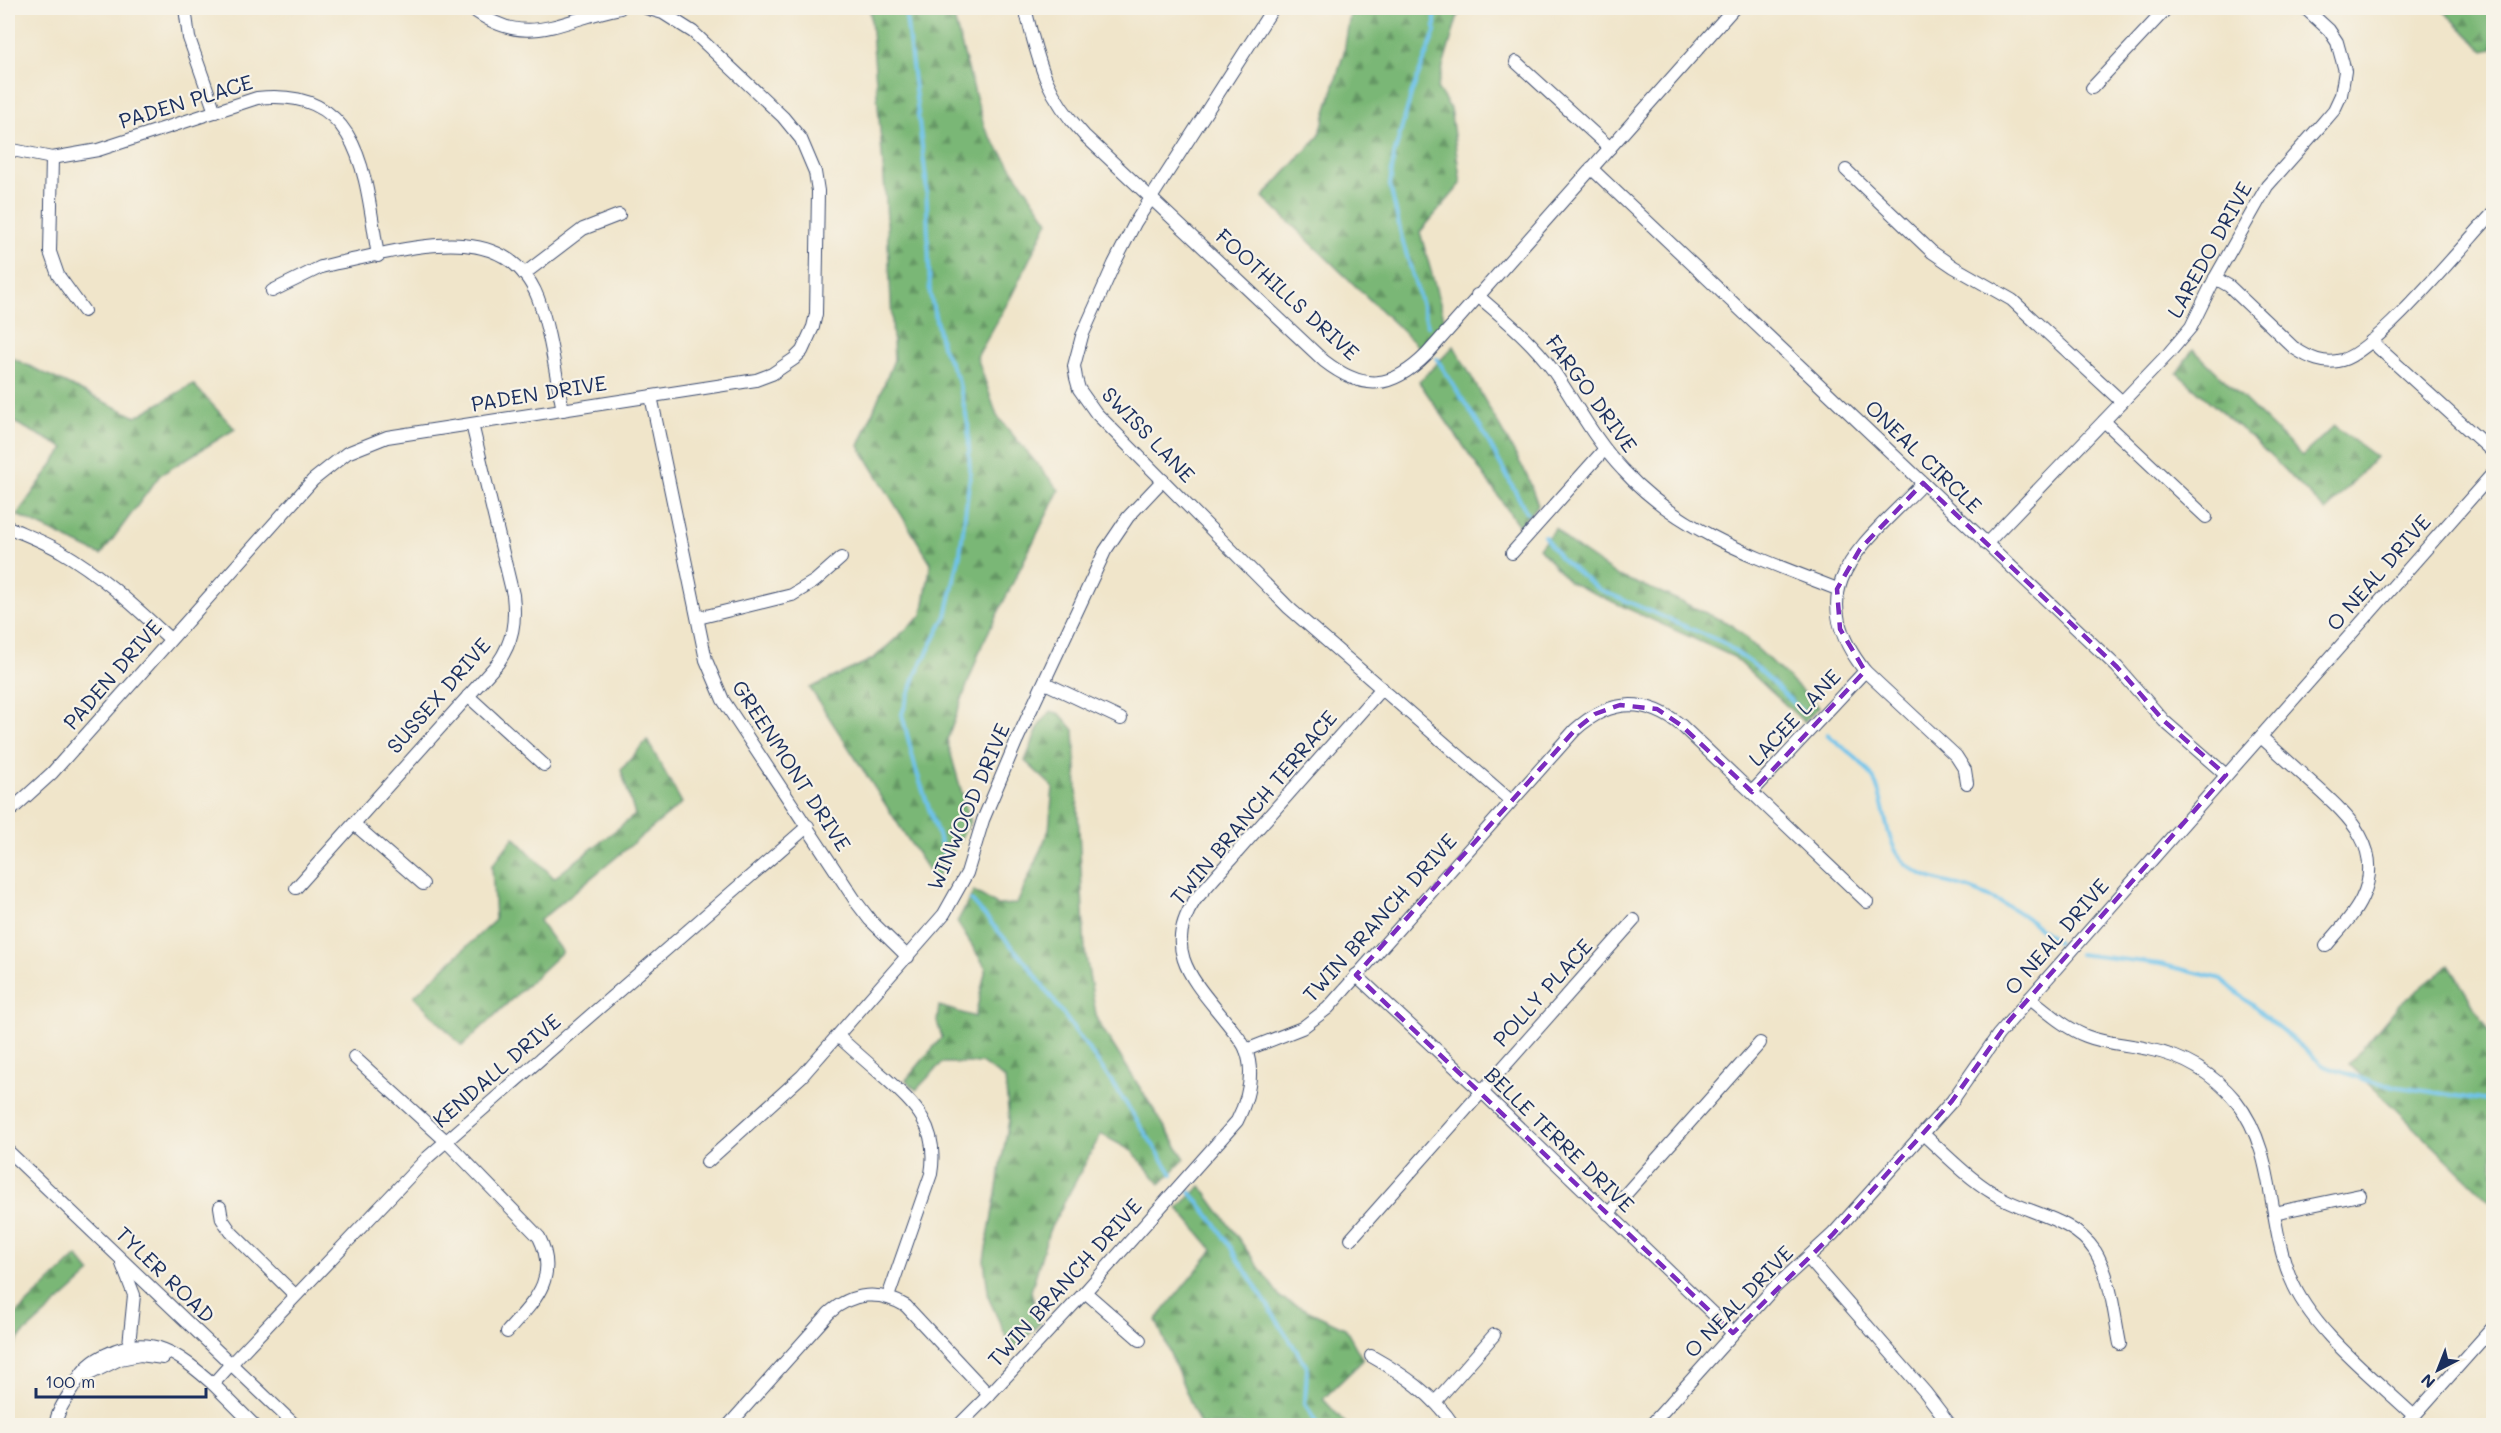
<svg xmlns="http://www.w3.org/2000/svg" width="2501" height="1433" font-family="Mali,sans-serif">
  <defs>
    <pattern id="forest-firs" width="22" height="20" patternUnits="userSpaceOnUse" patternTransform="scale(1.5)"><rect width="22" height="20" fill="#7ab776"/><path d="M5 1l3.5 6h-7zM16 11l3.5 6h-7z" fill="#639564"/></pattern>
  </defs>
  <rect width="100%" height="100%" fill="#f7f3e8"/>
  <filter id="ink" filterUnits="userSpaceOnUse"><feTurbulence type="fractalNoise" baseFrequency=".0167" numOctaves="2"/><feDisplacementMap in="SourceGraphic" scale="12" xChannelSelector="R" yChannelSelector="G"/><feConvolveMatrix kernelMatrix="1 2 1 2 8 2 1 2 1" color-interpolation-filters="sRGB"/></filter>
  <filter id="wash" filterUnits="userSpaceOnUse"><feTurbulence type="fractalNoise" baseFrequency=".008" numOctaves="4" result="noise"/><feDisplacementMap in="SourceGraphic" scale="24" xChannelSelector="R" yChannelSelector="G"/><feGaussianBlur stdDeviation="1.35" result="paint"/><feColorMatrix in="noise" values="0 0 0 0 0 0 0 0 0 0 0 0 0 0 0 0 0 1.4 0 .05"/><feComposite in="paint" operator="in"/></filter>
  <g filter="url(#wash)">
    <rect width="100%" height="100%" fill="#f0e5ca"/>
    <g fill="url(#forest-firs)" stroke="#4a736a" stroke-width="1.5">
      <path d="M870 8H951L985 129 1048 221 1012 295 977 357 997 416 1059 490 982 645 947 740 970 822 935 881 810 688 873 659 922 615 931 563 859 446 894 360 886 203Z"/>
      <path d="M1351 8H1460L1437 88 1450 108 1461 184 1420 232 1445 321 1422 350 1263 197 1319 136 1344 52Z"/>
      <path d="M2441 8H2493V49L2484 51Z"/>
      <path d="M1454 346 1527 475 1538 505 1519 526 1419 382Z"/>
      <path d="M2193 349 2302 456 2334 426 2376 457 2326 511 2257 443 2177 373Z"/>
      <path d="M8 356 136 417 193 384 235 429 160 475 101 555 17 515 64 448 8 419Z"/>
      <path d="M1555 528 1571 544 1618 576 1662 593 1732 625 1819 707 1804 722 1734 657 1569 582 1539 548Z"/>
      <path d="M1051 711 1060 714 1074 730 1085 951 1097 1020 1185 1159 1160 1184 1132 1151 1101 1134 1049 1231 1031 1291 1040 1323 1013 1352 989 1299 984 1260 1009 1120 1005 1079 981 1063H942L916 1090 906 1080 942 1037 937 1022 939 1006 975 1017 986 968 957 922 974 891 997 905 1017 904 1049 830 1053 787 1025 761 1040 724Z"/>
      <path d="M647 740 682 803 539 921 562 952 462 1046 414 996 495 920 492 866 514 837 554 878 635 815 621 770Z"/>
      <path d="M2449 965 2493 1037V1204L2349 1064 2399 1005Z"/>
      <path d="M1201 1186 1281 1298 1345 1328 1363 1360 1323 1399 1347 1425H1200L1156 1320 1213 1250 1178 1208Z"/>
      <path d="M77 1256 91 1273 20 1337 8 1358V1322Z"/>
    </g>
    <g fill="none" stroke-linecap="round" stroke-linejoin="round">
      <g stroke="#6ec3eb" stroke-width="4">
        <path d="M905 8 926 179 930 294 942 346 958 379 968 424 970 475 960 554 946 616 916 674 902 714 916 770 947 862"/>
        <path d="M1428 326 1402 239 1390 185 1394 155 1412 92 1435 32V8"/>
        <path d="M1437 359 1482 430 1527 513"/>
        <path d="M1544 536 1560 558 1598 589 1722 642 1754 665 1803 712"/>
        <path d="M1827 734C1843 748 1862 760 1873 778 1888 805 1882 840 1905 863 1923 880 1950 882 1972 890 1985 895 1998 901 2010 907 2027 916 2042 931 2058 942"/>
        <path d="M971 900 1028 965 1112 1082 1172 1174"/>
        <path d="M2079 954 2160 964 2221 979 2324 1066 2375 1083 2494 1102"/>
        <path d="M1190 1192 1215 1223 1307 1367 1305 1404 1318 1426"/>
      </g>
    </g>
  </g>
  <g filter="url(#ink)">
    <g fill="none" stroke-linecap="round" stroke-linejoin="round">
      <g stroke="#3b4a6e" stroke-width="14">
        <g id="minor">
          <path d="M185 8 189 38 215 112"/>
          <path d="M471 8C527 51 561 19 620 8"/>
          <path d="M1025 8C1039 63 1044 92 1084 135L1324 361C1364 392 1392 389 1427 354L1734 8"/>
          <path d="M1273 8 1135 223 1114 264 1082 336 1074 366 1076 378 1079 389 1096 413 1289 608 1511 801"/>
          <path d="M1516 62 1610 148"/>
          <path d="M2092 88 2167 8"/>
          <path d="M8 149 52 158 98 150 257 98C363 86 365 179 378 256"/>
          <path d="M52 158 50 252 58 275 84 311"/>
          <path d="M1591 168 2117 667 2164 721 2226 775"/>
          <path d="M1846 170 1932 252 1954 267 2012 300 2122 402"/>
          <path d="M524 274 583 229 619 215"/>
          <path d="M2215 278 2229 286 2294 348C2309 358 2324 365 2342 360 2376 351 2465 243 2494 212"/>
          <path d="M272 291 321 267 337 263C402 251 505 214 538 298 551 333 555 373 563 410"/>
          <path d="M1477 295C1504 319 1531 340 1552 369 1576 403 1594 440 1623 470 1680 533 1761 559 1837 589"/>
          <path d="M2371 341 2494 453"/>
          <path d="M651 396 706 660 723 700 857 903 870 920 908 957"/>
          <path d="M2104 421 2206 517"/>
          <path d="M1923 483C1865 544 1798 586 1865 671L1956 756 1965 770 1967 783"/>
          <path d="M8 527C26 535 45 542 62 552 102 575 136 608 170 639"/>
          <path d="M1986 544 2169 353 2191 327 2215 278 2267 186 2322 124 2334 110 2341 95 2345 71 2337 42 2329 30 2305 8"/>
          <path d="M1512 553 1604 450"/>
          <path d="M698 618 792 595 815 581 841 558"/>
          <path d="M1045 683 1121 719"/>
          <path d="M468 696 544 765"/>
          <path d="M2261 737C2278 752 2295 768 2312 783 2346 814 2386 847 2362 898 2354 916 2338 931 2326 946"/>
          <path d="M1752 792 1865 671"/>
          <path d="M8 813 52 773 313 480 347 453 387 437 756 380 772 374 794 359 802 351 813 327 816 314 818 191 815 172 801 139 783 117 693 32 663 13 646 8"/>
          <path d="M354 824 423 884"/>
          <path d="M296 888 498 663C513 641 516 622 513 595L472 424"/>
          <path d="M1356 975 1482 1092 1733 1333"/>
          <path d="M2030 998C2047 1011 2065 1028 2086 1036 2106 1044 2127 1044 2148 1049 2183 1056 2213 1073 2236 1101 2276 1151 2267 1220 2290 1277 2311 1330 2372 1376 2413 1415"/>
          <path d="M838 1036C853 1050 868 1063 883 1076 916 1106 939 1126 931 1174L888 1297"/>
          <path d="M1246 1050 1302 1028 1328 1008 1575 730C1610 698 1646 697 1682 726L1867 902"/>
          <path d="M354 1057 446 1141 539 1237C560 1279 533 1302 507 1332"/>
          <path d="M1923 1134C1945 1154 1967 1177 1993 1193 2025 1214 2072 1216 2095 1251 2111 1277 2114 1314 2120 1344"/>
          <path d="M8 1151 296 1426"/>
          <path d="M707 1162 802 1076 944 914 967 873 983 820 1016 742 1105 551 1128 517 1163 480"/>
          <path d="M220 1207 222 1219 231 1232 295 1295"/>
          <path d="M2274 1213 2360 1195"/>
          <path d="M1608 1214 1760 1043"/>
          <path d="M1351 1239 1634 920"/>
          <path d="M1808 1258 1925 1392 1951 1426"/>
          <path d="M122 1264 134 1295 129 1345"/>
          <path d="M1085 1292 1140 1340"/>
          <path d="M1371 1356C1403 1374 1433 1394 1454 1426"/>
          <path d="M77 1380 120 1359 140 1355 163 1358"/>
          <path d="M1436 1401 1494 1335"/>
          <path d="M55 1426C58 1407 69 1396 77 1381 84 1368 93 1360 107 1354 151 1332 180 1355 213 1384"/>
          <path d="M255 1426 213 1384 230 1365 428 1157 808 826"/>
          <path d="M728 1426 829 1313C852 1292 880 1290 906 1306L989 1395"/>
          <path d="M958 1426 989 1395 1085 1292 1237 1121C1248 1099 1255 1074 1246 1050 1242 1040 1234 1032 1228 1024 1196 983 1160 952 1195 900L1382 688"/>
          <path d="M1650 1426 1773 1289 1833 1234 1952 1101 1998 1035 2030 998 2494 472"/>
          <path d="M2405 1426 2494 1326"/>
        </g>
      </g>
      <use href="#minor" stroke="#fff" stroke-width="12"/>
    </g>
  </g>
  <path fill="none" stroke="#7b2cbf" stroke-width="4.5" stroke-dasharray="12 8" stroke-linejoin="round" d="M1923 483 2117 667 2164 721 2226 775 2009 1021 1952 1101 1833 1234 1733 1333 1356 975 1575 730 1595 714 1620 705 1657 709 1682 726 1752 792 1865 671 1840 629 1837 589 1860 549Z"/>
  <g text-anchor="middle" stroke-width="4.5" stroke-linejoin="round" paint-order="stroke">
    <g font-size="21" fill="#1b2f5e" stroke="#f7f3e8">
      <text transform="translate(186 102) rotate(-17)" y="7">PADEN PLACE</text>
      <text transform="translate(2210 250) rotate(-61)" y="7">LAREDO DRIVE</text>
      <text transform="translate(1287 295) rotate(42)" y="7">FOOTHILLS DRIVE</text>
      <text transform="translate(539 394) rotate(-9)" y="7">PADEN DRIVE</text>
      <text transform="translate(1591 394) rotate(54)" y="7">FARGO DRIVE</text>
      <text transform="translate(1148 435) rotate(46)" y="7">SWISS LANE</text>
      <text transform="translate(1923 457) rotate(44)" y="7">ONEAL CIRCLE</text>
      <text transform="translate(2379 573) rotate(-49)" y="7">O NEAL DRIVE</text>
      <text transform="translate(113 675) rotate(-49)" y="7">PADEN DRIVE</text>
      <text transform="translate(439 696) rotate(-49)" y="7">SUSSEX DRIVE</text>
      <text transform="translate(1795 718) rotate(-47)" y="7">LACEE LANE</text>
      <text transform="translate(791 766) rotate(57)" y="7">GREENMONT DRIVE</text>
      <text transform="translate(969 807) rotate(-67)" y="7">WINWOOD DRIVE</text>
      <text transform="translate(1254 808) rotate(-50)" y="7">TWIN BRANCH TERRACE</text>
      <text transform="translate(1380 918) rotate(-48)" y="7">TWIN BRANCH DRIVE</text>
      <text transform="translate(2057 937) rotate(-49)" y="7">O NEAL DRIVE</text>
      <text transform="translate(1543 993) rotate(-48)" y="7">POLLY PLACE</text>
      <text transform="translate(497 1071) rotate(-41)" y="7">KENDALL DRIVE</text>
      <text transform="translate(1559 1140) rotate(44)" y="7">BELLE TERRE DRIVE</text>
      <text transform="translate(165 1275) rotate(44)" y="7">TYLER ROAD</text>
      <text transform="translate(1065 1283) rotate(-48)" y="7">TWIN BRANCH DRIVE</text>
      <text transform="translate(1739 1302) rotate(-46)" y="7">O NEAL DRIVE</text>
    </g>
  </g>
  <rect width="2501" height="1433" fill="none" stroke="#f7f3e8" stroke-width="30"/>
  <g transform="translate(2438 1370) rotate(222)" stroke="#f7f3e8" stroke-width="4.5" paint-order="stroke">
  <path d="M0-4.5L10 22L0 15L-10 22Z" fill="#1b2f5e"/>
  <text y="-9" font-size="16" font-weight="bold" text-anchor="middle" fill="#1b2f5e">N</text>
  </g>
  <path d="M36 1388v9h170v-9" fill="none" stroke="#1b2f5e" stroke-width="3"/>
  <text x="45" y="1388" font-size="18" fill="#1b2f5e" stroke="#f7f3e8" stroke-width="4.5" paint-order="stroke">100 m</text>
</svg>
